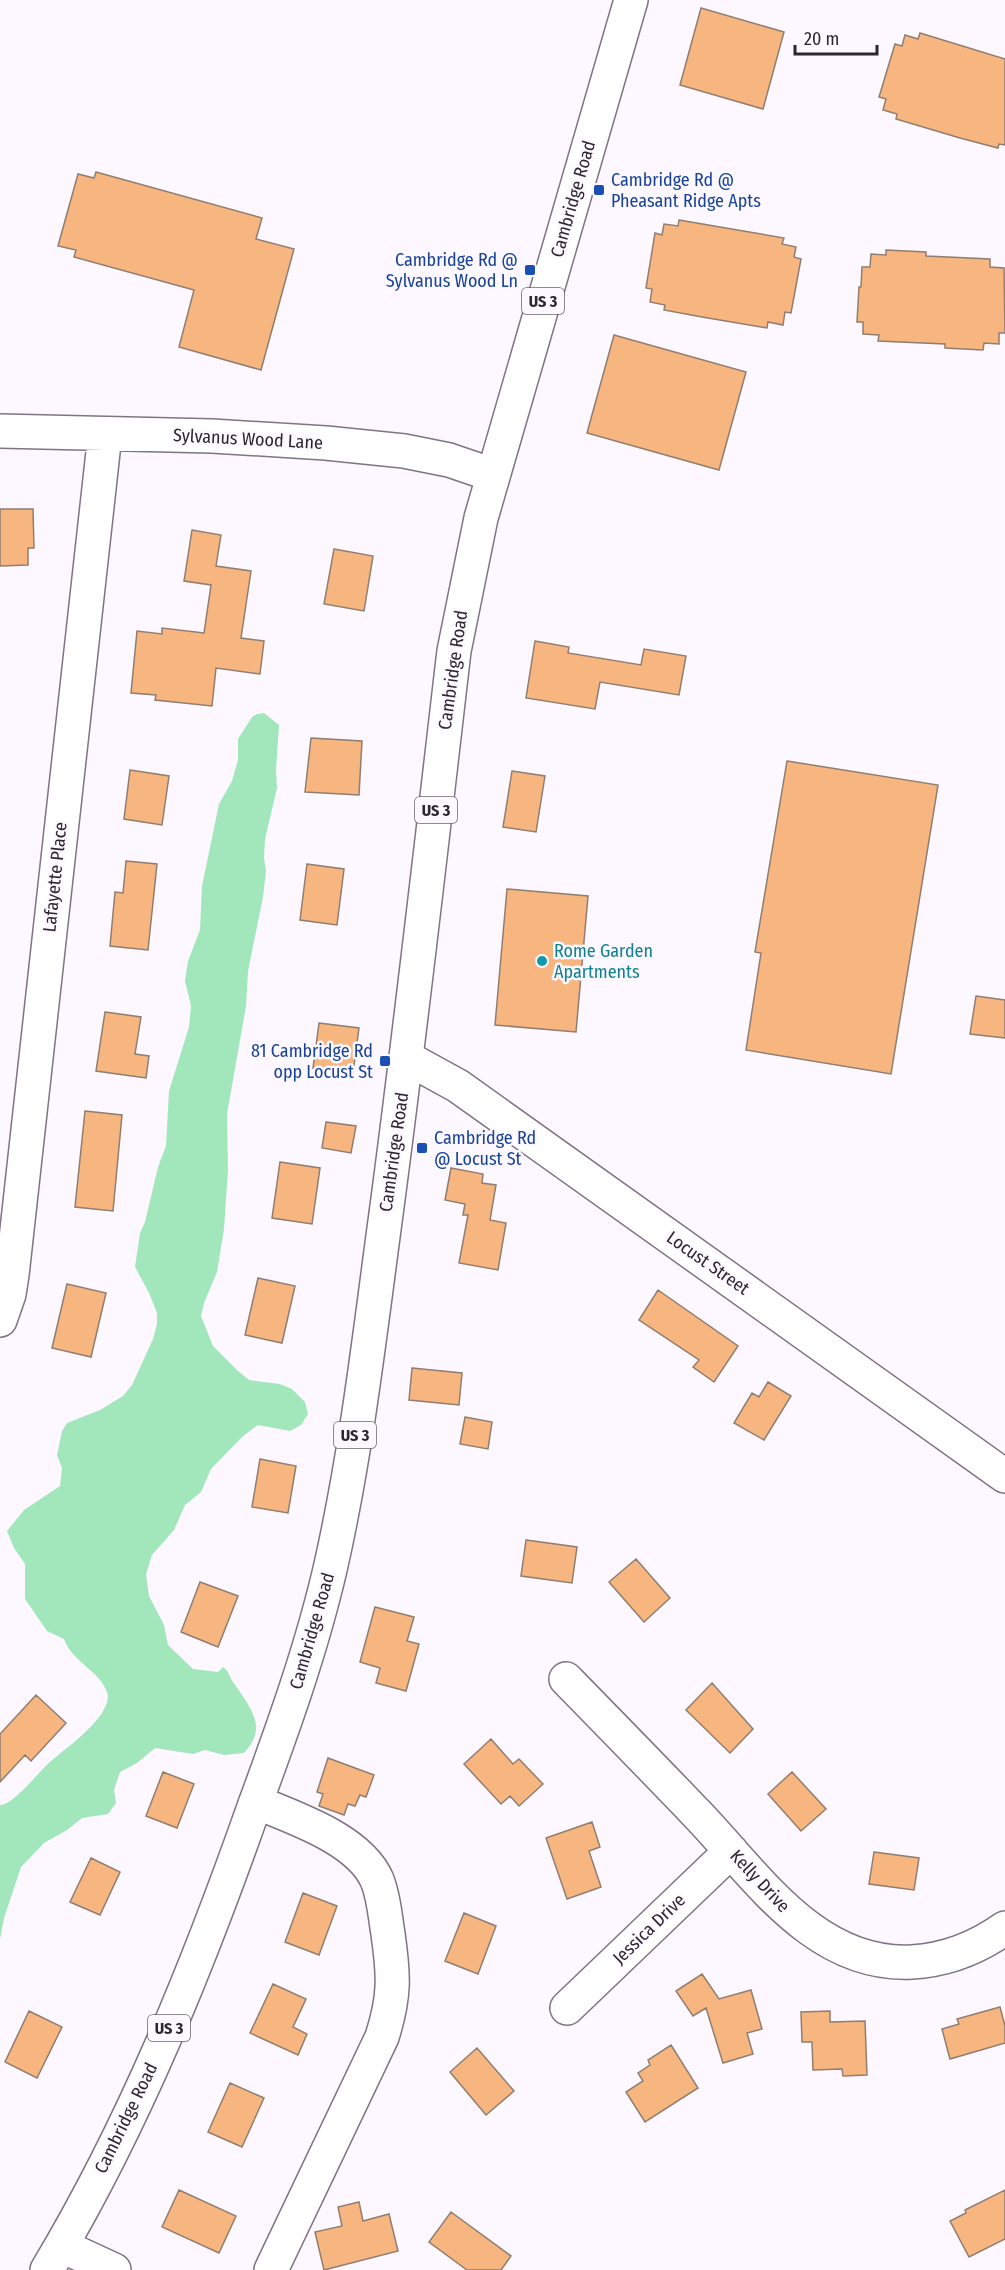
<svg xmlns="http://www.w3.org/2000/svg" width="1005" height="2270" viewBox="0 0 1005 2270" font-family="'Fira Sans Condensed',sans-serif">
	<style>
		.green { fill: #a2e7bb }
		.building { fill: #f7b680; stroke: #907e70; stroke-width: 1.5 }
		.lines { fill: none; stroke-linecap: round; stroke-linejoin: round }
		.minor-casing { stroke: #807384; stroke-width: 36 }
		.highway-casing { stroke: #807384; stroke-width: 36 }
		.minor { stroke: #fff; stroke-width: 33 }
		.highway { stroke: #fff; stroke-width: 33 }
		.transit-dot { fill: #1a4fb4; stroke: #fdf7ff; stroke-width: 2 }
		.culture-dot { fill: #0f9aa8; stroke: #fdf7ff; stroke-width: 2 }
		.labels { text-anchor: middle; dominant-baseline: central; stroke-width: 5; stroke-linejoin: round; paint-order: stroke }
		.shield { fill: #fdf7ff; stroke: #6b656d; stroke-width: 1.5 }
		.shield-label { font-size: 16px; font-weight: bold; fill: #2c272e }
		.transit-label { font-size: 18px; fill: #164399; stroke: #fdf7ff; text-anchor: start }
		.street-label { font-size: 18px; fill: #2c272e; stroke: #fdf7ff }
		.culture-label { font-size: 18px; fill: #0d838f; stroke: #fdf7ff; text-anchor: start }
	</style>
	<rect width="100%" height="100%" fill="#fdf7ff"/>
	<path class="green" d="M 264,713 L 279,725 L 276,769 L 277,788 L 265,839 L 264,858 L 266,871 L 263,897 L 248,971 L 246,1006 L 227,1114 L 228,1170 L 224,1229 L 217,1272 L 204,1303 L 201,1316 L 213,1346 L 238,1371 L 249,1380 L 280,1384 L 292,1389 L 305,1402 L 308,1414 L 301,1425 L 290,1431 L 258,1425 L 243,1436 L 211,1469 L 201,1492 L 185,1505 L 174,1530 L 152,1555 L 146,1574 L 149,1596 L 164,1625 L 168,1645 L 193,1669 L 218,1672 L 223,1667 C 229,1671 229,1676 233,1682 C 250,1707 269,1727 244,1753 L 224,1755 L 205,1750 L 193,1754 L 155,1748 L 137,1763 L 120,1772 L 114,1790 L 116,1803 L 108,1814 L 82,1818 L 67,1830 L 44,1843 L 21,1867 L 4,1918 L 0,1939 L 0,1805 C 13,1806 40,1770 51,1761 C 65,1749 115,1714 107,1692 C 100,1671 72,1662 64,1639 L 47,1631 L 25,1599 L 25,1564 L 14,1548 L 7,1531 L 24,1510 L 60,1486 L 62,1468 L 57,1455 L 62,1431 L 67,1423 L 100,1410 L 123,1396 L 132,1385 L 153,1339 L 157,1324 L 157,1313 L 149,1293 L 135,1267 L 140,1233 L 145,1222 L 158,1167 L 166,1146 L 169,1091 L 189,1027 L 191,1006 L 185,981 L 186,974 L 188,961 L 200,930 L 202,886 L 219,804 L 232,781 L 238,760 L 238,739 L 252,717 L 257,714 Z"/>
	<path class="building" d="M 701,8 L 784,32 L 763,109 L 680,85 Z
		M 920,33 L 1005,59 L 1005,145 L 999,144 L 998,148 L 960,138 L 896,119 L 897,114 L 883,110 L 886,99 L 879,97 L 895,44 L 902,46 L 905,35 L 918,39 Z
		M 96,172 L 262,218 L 256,239 L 294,249 L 261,370 L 179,347 L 194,290 L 74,257 L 76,250 L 58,246 L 78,174 L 94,178 Z
		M 679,220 L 784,238 L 782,244 L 796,247 L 794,257 L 801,259 L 791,313 L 785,312 L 783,325 L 768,322 L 767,328 L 702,317 L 664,310 L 665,305 L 650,302 L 652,289 L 646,288 L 655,233 L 662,235 L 664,224 L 678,226 Z
		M 886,250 L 926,252 L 926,256 L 990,259 L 990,267 L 1004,268 L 1005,333 L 999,333 L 999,344 L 984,343 L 983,350 L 945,348 L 945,344 L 878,341 L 879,335 L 863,334 L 863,322 L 857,322 L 859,287 L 861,287 L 862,267 L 870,267 L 871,254 L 886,255 Z
		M 614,335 L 746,372 L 719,470 L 587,433 Z
		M 0,509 L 33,509 L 34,548 L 28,548 L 28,565 L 0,566 Z
		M 192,530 L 221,535 L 216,566 L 251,571 L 241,638 L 264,641 L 260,674 L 216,668 L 212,706 L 155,700 L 156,695 L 131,693 L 137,631 L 162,634 L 162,628 L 204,633 L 211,585 L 184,581 Z
		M 334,549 L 373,556 L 364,611 L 324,604 Z
		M 535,641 L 569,647 L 568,653 L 641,665 L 644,649 L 686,656 L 679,695 L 600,682 L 595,709 L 526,698 Z
		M 311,738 L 362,741 L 359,795 L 305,792 Z
		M 787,761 L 938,785 L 891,1074 L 746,1050 L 761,953 L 755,952 Z
		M 130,770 L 169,776 L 162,825 L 124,819 Z
		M 512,771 L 545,776 L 536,832 L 503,827 Z
		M 126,861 L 157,864 L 148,950 L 110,946 L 115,892 L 123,893 Z
		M 307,864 L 344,869 L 337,925 L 300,920 Z
		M 507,889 L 588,896 L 576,1032 L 495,1025 Z
		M 976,996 L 1005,1000 L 1005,1038 L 970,1034 Z
		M 105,1012 L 141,1017 L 135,1054 L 149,1056 L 146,1078 L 96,1071 Z
		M 319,1023 L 359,1028 L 353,1073 L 313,1068 Z
		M 85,1111 L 122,1115 L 113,1211 L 75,1207 Z
		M 326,1122 L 356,1126 L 351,1153 L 322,1148 Z
		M 280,1162 L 320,1168 L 312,1224 L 272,1218 Z
		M 451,1168 L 483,1174 L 482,1183 L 496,1185 L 490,1220 L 506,1223 L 498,1270 L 459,1263 L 468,1215 L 463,1215 L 465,1204 L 445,1200 Z
		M 258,1278 L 295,1286 L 282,1343 L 245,1335 Z
		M 67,1284 L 106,1293 L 91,1357 L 52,1348 Z
		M 658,1290 L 738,1346 L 714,1382 L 693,1367 L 699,1360 L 639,1320 Z
		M 412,1368 L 462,1373 L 459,1405 L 409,1400 Z
		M 768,1382 L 791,1396 L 764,1440 L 734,1423 L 752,1393 L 759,1397 Z
		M 465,1417 L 492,1422 L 488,1449 L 460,1444 Z
		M 260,1459 L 296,1466 L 288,1513 L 252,1507 Z
		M 526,1540 L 577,1547 L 572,1583 L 521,1576 Z
		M 636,1559 L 670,1598 L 644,1622 L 609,1582 Z
		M 200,1582 L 238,1596 L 218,1647 L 181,1632 Z
		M 375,1607 L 414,1617 L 407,1641 L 419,1644 L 406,1691 L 376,1683 L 380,1668 L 360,1662 Z
		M 712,1683 L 753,1729 L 730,1753 L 686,1710 Z
		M 36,1695 L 66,1723 L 31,1761 L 25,1755 L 0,1782 L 0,1734 Z
		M 491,1739 L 513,1764 L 519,1759 L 543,1784 L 519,1806 L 510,1796 L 501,1804 L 464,1764 Z
		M 328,1758 L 374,1775 L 366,1797 L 360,1795 L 355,1806 L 348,1804 L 344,1815 L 319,1806 L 323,1794 L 317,1792 Z
		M 163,1772 L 194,1784 L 177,1828 L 146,1816 Z
		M 792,1772 L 826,1809 L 801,1831 L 768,1794 Z
		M 592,1822 L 600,1847 L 589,1851 L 601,1887 L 567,1899 L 546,1838 Z
		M 874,1852 L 919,1858 L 914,1890 L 869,1884 Z
		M 91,1858 L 120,1872 L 100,1915 L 70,1902 Z
		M 303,1893 L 337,1906 L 319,1955 L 285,1942 Z
		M 464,1913 L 496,1926 L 478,1974 L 445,1961 Z
		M 702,1974 L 719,1999 L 751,1990 L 762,2029 L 747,2033 L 753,2054 L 723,2063 L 706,2008 L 693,2016 L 676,1991 Z
		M 273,1984 L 306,1999 L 293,2027 L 307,2034 L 298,2055 L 250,2033 Z
		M 1000,2007 L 1005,2026 L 1005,2043 L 950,2059 L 942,2029 L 959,2024 L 957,2019 Z
		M 29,2011 L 62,2027 L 37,2078 L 5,2062 Z
		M 830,2011 L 830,2022 L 865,2021 L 867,2075 L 843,2076 L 842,2069 L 813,2070 L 812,2042 L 802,2042 L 801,2012 Z
		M 671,2045 L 698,2088 L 645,2122 L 626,2092 L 643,2081 L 638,2073 L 650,2065 L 648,2060 Z
		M 477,2048 L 514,2091 L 486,2115 L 450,2072 Z
		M 230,2083 L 264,2098 L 242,2147 L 208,2132 Z
		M 179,2190 L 236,2216 L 219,2253 L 162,2227 Z
		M 1005,2190 L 1005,2239 L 969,2257 L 950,2221 L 966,2213 L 965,2210 Z
		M 359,2202 L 363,2221 L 389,2214 L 398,2251 L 324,2270 L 315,2232 L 342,2226 L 338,2207 Z
		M 451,2212 L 511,2256 L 501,2270 L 467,2270 L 429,2242 Z"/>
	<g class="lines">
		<g class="minor-casing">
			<path id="minor" d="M 0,431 L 212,436 L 326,443 L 404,451 L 449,460 L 493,475
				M 407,1058 L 458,1086 L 1005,1476
				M 0,1320 L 9,1294 L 12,1275 L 105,434
				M 566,1679 C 610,1724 655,1770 699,1816 C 758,1878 816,1967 912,1962 C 947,1960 977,1948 1005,1928
				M 256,1802 C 294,1818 359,1839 377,1880 C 384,1897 385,1916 388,1934 C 394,1976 395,1996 382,2037 L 271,2270
				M 567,2008 L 731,1851
				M 62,2246 L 114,2270"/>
		</g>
		<g class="highway-casing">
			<path id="highway" d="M 47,2270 C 134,2125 198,1966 254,1807 C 283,1728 312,1648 331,1565 C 357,1449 370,1332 386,1214 C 411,1027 432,839 454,651 L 481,518 L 631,0"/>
		</g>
		<use href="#minor" class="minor"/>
		<use href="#highway" class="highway"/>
	</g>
	<g class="transit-dot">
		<rect x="593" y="184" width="12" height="12" rx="3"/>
		<rect x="524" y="264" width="12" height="12" rx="3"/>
		<rect x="379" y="1055" width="12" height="12" rx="3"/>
		<rect x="416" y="1142" width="12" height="12" rx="3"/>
	</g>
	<circle class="culture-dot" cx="542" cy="961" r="6"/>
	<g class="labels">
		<g class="shield">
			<rect x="522" y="288" width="42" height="26" rx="4.5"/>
			<rect x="415" y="797" width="42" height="26" rx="4.5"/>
			<rect x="334" y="1422" width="42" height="26" rx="4.5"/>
			<rect x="148" y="2015" width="42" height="26" rx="4.5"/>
		</g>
		<g class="shield-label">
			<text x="543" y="301">US 3</text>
			<text x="436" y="810">US 3</text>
			<text x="355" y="1435">US 3</text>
			<text x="169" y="2028">US 3</text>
		</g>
		<g class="transit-label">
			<text x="611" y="180">Cambridge Rd @<tspan x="611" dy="21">Pheasant Ridge Apts</tspan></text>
			<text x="518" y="260" text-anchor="end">Cambridge Rd @<tspan x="518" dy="21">Sylvanus Wood Ln</tspan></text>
			<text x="373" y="1051" text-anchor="end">81 Cambridge Rd<tspan x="373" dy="21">opp Locust St</tspan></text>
			<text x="434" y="1138">Cambridge Rd<tspan x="434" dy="21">@ Locust St</tspan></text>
		</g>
		<g class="street-label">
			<text transform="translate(573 199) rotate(-74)">Cambridge Road</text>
			<text transform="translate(248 439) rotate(3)">Sylvanus Wood Lane</text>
			<text transform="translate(453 670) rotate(-82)">Cambridge Road</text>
			<text transform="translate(55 877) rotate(-84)">Lafayette Place</text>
			<text transform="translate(394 1152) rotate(-82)">Cambridge Road</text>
			<text transform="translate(708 1263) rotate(35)">Locust Street</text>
			<text transform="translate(312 1631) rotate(-74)">Cambridge Road</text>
			<text transform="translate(760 1881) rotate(47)">Kelly Drive</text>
			<text transform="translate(649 1929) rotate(-44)">Jessica Drive</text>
			<text transform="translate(126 2118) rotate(-64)">Cambridge Road</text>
		</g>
		<g class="culture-label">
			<text x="554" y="951">Rome Garden<tspan x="554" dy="21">Apartments</tspan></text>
		</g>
	</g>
	<path d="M795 45v9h82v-9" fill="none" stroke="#2c272e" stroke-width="3"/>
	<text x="804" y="45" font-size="18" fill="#2c272e" stroke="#fdf7ff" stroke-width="4.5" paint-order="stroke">20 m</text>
</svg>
